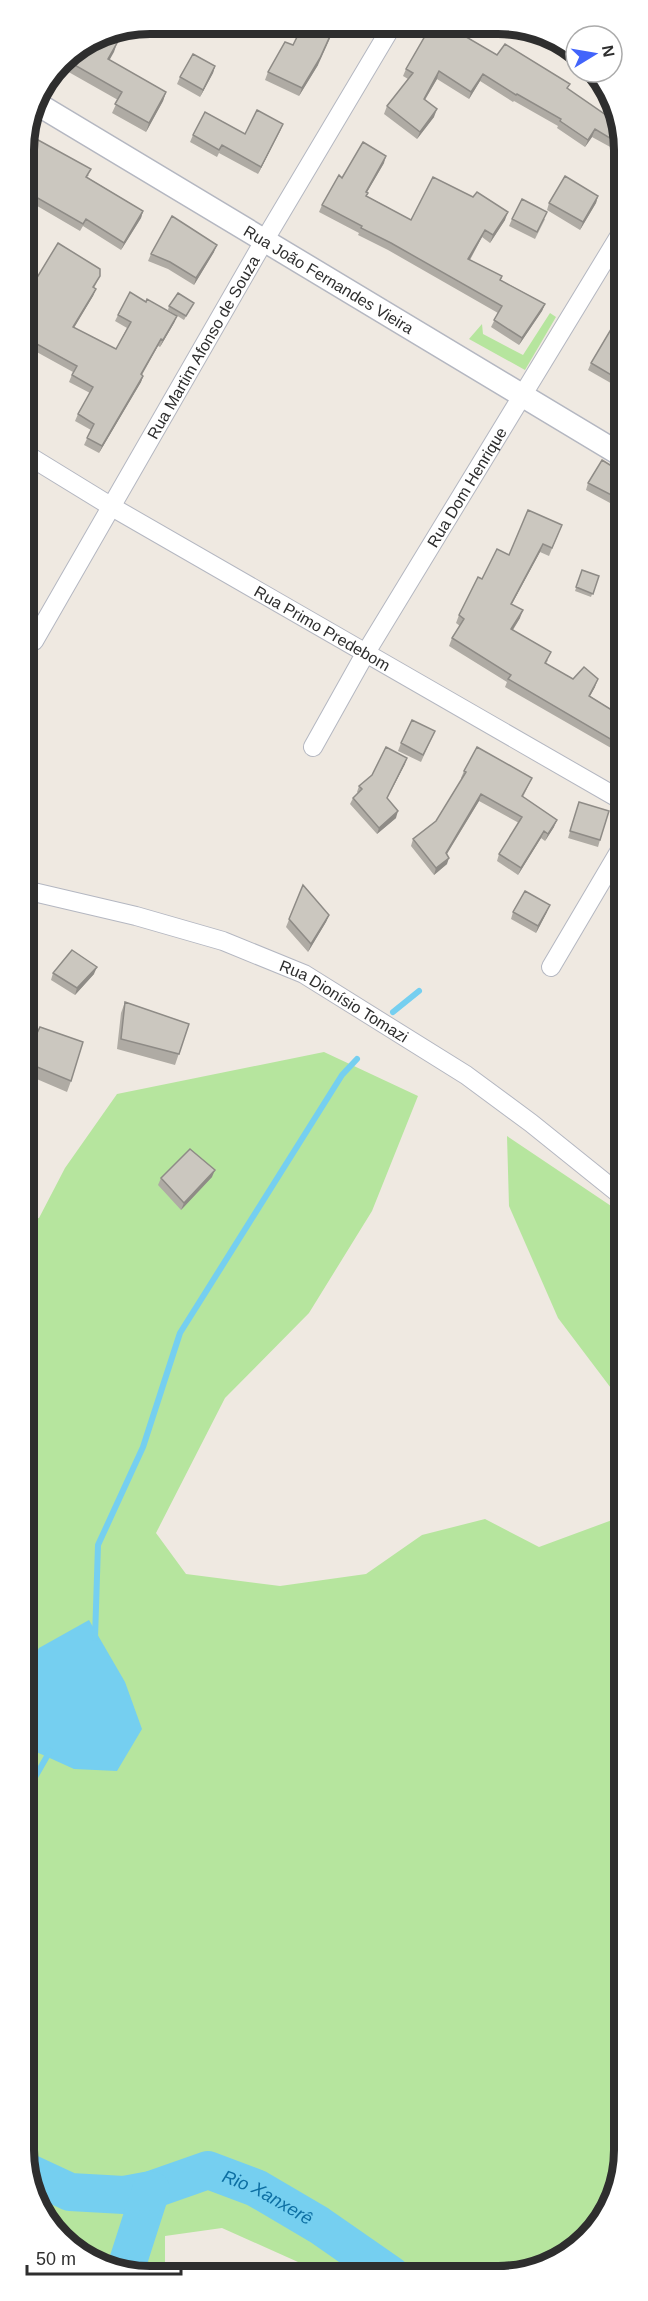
<svg xmlns="http://www.w3.org/2000/svg" width="648" height="2301" viewBox="0 0 648 2301" font-family="Helvetica,sans-serif">
	<style>
		.green { fill: #b6e59e }
		.water { fill: #75cff0 }
		.lines { fill: none; stroke-linecap: round; stroke-linejoin: round }
		.stream { stroke: #75cff0; stroke-width: 6 }
		.river { stroke: #75cff0; stroke-width: 38 }
		.minor-casing { stroke: #b4b7c1; stroke-width: 20 }
		.tertiary-casing { stroke: #b4b7c1; stroke-width: 25 }
		.minor { stroke: #fff; stroke-width: 18 }
		.tertiary { stroke: #fff; stroke-width: 22 }
		.wall { fill: #afaba4 }
		.shaded-wall { fill: #8e8b86 }
		.building { fill: #cbc7bf; stroke: #8e8b86; stroke-width: 1.5 }
		.labels { text-anchor: middle; dominant-baseline: central; stroke-width: 4.5; stroke-linejoin: round; paint-order: stroke }
		.street-label { font-size: 16px; fill: #2e2e2e; stroke: #fff }
		.water-label { font-size: 18px; font-style: italic; fill: #0d6fa3; stroke: #fff }
		.rim { fill: none; stroke: #2e2e2e; stroke-width: 8 }
	</style>
	<rect width="100%" height="100%" fill="#efe9e1"/>
	<path class="green" d="M 550,313 L 556,317 L 525,370 L 469,339 L 482,324 L 483,334 L 523,355 Z
		M 324,1052 L 418,1096 L 372,1211 L 309,1313 L 225,1398 L 156,1533 L 186,1574 L 280,1586 L 366,1574 L 422,1535 L 485,1519 L 539,1547 L 623,1516 L 624,2159 L 592,2234 L 554,2264 L 515,2276 L 327,2275 L 222,2228 L 165,2236 L 165,2275 L 125,2275 L 61,2240 L 25,2168 L 25,1221 L 39,1218 L 65,1168 L 117,1094 Z
		M 507,1136 L 623,1214 L 623,1404 L 558,1318 L 509,1206 Z"/>
	<path class="water" d="M 89,1620 L 125,1682 L 142,1729 L 117,1771 L 74,1769 L 32,1750 L 25,1738 L 25,1676 L 39,1648 Z"/>
	<g class="lines">
		<path class="stream" d="M 393,1012 L 419,991
			M 95,1638 L 98,1545 L 143,1447 L 180,1333 L 342,1075 L 357,1059
			M 25,1787 L 34,1779 L 50,1751"/>
		<g class="river">
			<path id="s1" d="M 27,2172 L 70,2192 L 124,2195 L 151,2190 L 208,2170 L 256,2188 L 319,2225 L 391,2275"/>
			<path d="M 124,2274 L 151,2190"/>
		</g>
		<g class="minor-casing">
			<g id="minor">
				<path id="s2" d="M 24,453 L 112,507 L 623,801"/>
				<path id="s3" d="M 34,641 L 264,241 L 392,26"/>
				<path id="s4" d="M 313,747 L 365,654 L 623,230"/>
				<path id="s5" d="M 25,890 L 136,916 L 223,941 L 304,974 L 466,1075 L 531,1123 L 623,1197"/>
				<path d="M 551,967 L 623,845"/>
			</g>
		</g>
		<g class="tertiary-casing">
			<g id="tertiary">
				<path id="s6" d="M 34,102 L 623,456"/>
			</g>
		</g>
		<use href="#minor" class="minor"/>
		<use href="#tertiary" class="tertiary"/>
	</g>
	<path class="wall" d="M 422,26 L 467,26 L 462,34 L 497,55 L 568,89 L 623,133 L 623,154 L 592,137 L 585,147 L 557,128 L 558,126 L 514,101 L 513,102 L 480,81 L 469,99 L 437,79 L 425,100 L 434,117 L 417,139 L 384,114 L 387,106 L 408,79 L 403,76 L 406,69 L 425,36 L 419,33 Z
		M 109,32 L 106,37 L 117,43 L 109,60 L 166,92 L 163,101 L 146,132 L 112,113 L 118,100 L 58,66 L 61,61 L 102,33 Z
		M 293,45 L 318,65 L 299,96 L 265,80 L 268,72 Z
		M 215,66 L 213,73 L 200,97 L 177,84 L 180,77 Z
		M 283,124 L 280,131 L 258,174 L 219,153 L 217,157 L 190,142 L 193,135 L 245,134 Z
		M 24,144 L 89,175 L 87,177 L 143,211 L 141,218 L 121,250 L 83,226 L 80,231 L 27,200 L 24,204 Z
		M 384,163 L 367,192 L 367,196 L 411,220 L 505,220 L 490,243 L 482,237 L 470,260 L 502,276 L 501,280 L 545,304 L 542,311 L 519,345 L 491,327 L 498,313 L 388,250 L 358,235 L 359,233 L 319,212 L 322,205 L 342,178 Z
		M 598,196 L 596,203 L 580,230 L 547,210 L 549,203 Z
		M 512,219 L 545,219 L 535,239 L 509,226 Z
		M 214,252 L 194,285 L 168,269 L 148,261 L 151,254 Z
		M 100,276 L 94,288 L 96,289 L 93,296 L 74,328 L 116,349 L 127,328 L 115,321 L 118,315 L 146,302 L 177,316 L 174,323 L 160,347 L 158,346 L 142,375 L 143,376 L 141,382 L 99,453 L 84,445 L 91,430 L 75,421 L 78,414 L 90,393 L 69,382 L 73,372 L 24,345 L 24,299 Z
		M 169,306 L 192,306 L 184,320 L 168,310 Z
		M 623,309 L 623,390 L 588,370 L 591,363 Z
		M 623,473 L 623,510 L 586,490 L 588,483 Z
		M 562,525 L 549,556 L 540,552 L 512,604 L 520,618 L 513,630 L 548,660 L 546,664 L 573,679 L 595,687 L 590,696 L 623,717 L 623,759 L 610,752 L 611,748 L 505,687 L 507,682 L 449,646 L 452,638 L 460,626 L 456,623 L 459,615 L 482,579 L 509,555 Z
		M 582,570 L 599,576 L 591,597 L 575,591 Z
		M 435,731 L 421,762 L 398,751 L 401,743 Z
		M 405,764 L 387,798 L 396,818 L 377,834 L 350,804 L 353,798 L 358,793 L 357,792 L 359,786 Z
		M 464,771 L 532,778 L 523,797 L 554,827 L 545,841 L 541,838 L 518,875 L 497,861 L 499,854 L 519,823 L 479,801 L 447,854 L 447,864 L 434,875 L 411,846 L 413,839 L 436,821 L 462,779 L 461,778 Z
		M 579,802 L 600,840 L 598,847 L 568,838 Z
		M 303,885 L 329,915 L 326,922 L 308,952 L 286,927 Z
		M 513,912 L 547,912 L 536,933 L 511,919 Z
		M 53,973 L 94,974 L 75,995 L 51,980 Z
		M 125,1002 L 189,1024 L 175,1065 L 117,1049 L 121,1013 Z
		M 25,1058 L 71,1081 L 67,1092 L 25,1074 Z
		M 623,1094 L 623,1106 L 619,1103 Z
		M 212,1177 L 181,1210 L 158,1185 L 161,1178 Z"/>
	<path class="shaded-wall" d="M 335,25 L 336,25 L 318,65 L 299,96 L 302,88 Z
		M 117,43 L 114,52 L 105,68 L 108,59 Z
		M 215,66 L 213,73 L 200,97 L 203,90 Z
		M 439,71 L 437,79 L 421,106 L 424,99 Z
		M 483,74 L 480,81 L 469,99 L 471,92 Z
		M 166,92 L 163,101 L 146,132 L 149,123 Z
		M 437,109 L 434,117 L 417,139 L 420,132 Z
		M 283,124 L 280,131 L 258,174 L 261,167 Z
		M 595,129 L 592,137 L 585,147 L 588,140 Z
		M 386,156 L 384,163 L 363,199 L 366,192 Z
		M 598,196 L 596,203 L 580,230 L 583,222 Z
		M 143,211 L 141,218 L 121,250 L 124,243 Z
		M 508,212 L 505,220 L 490,243 L 493,235 Z
		M 485,230 L 482,237 L 466,266 L 468,259 Z
		M 217,245 L 214,252 L 194,285 L 196,278 Z
		M 96,289 L 93,296 L 70,334 L 73,327 Z
		M 545,304 L 542,311 L 519,345 L 522,338 Z
		M 177,316 L 174,323 L 160,347 L 163,340 Z
		M 161,339 L 158,346 L 138,381 L 141,374 Z
		M 143,376 L 141,382 L 99,453 L 102,446 Z
		M 543,544 L 540,552 L 508,611 L 511,604 Z
		M 523,610 L 520,618 L 508,637 L 511,629 Z
		M 598,679 L 595,687 L 586,703 L 589,696 Z
		M 407,758 L 405,764 L 384,804 Z
		M 481,794 L 479,801 L 443,860 L 446,853 Z
		M 398,811 L 396,818 L 377,834 L 379,828 Z
		M 557,820 L 554,827 L 545,841 L 548,834 Z
		M 544,831 L 541,838 L 518,875 L 521,868 Z
		M 449,858 L 447,864 L 434,875 L 436,868 Z
		M 550,905 L 547,912 L 536,933 L 538,926 Z
		M 329,915 L 326,922 L 308,952 L 311,944 Z
		M 97,967 L 94,974 L 75,995 L 77,988 Z
		M 215,1170 L 212,1177 L 181,1210 L 184,1203 Z"/>
	<path class="building" d="M 303,25 L 335,25 L 320,58 L 302,88 L 268,72 L 285,42 L 293,45 Z
		M 423,26 L 465,26 L 461,34 L 497,55 L 505,44 L 570,84 L 567,88 L 609,117 L 611,112 L 614,114 L 623,133 L 623,146 L 595,129 L 588,140 L 560,121 L 561,119 L 517,94 L 516,95 L 483,74 L 471,92 L 439,71 L 424,99 L 437,109 L 420,132 L 387,106 L 413,73 L 406,69 L 429,29 Z
		M 108,32 L 105,37 L 117,43 L 108,59 L 166,92 L 149,123 L 115,104 L 122,92 L 64,59 L 102,33 Z
		M 193,54 L 215,66 L 203,90 L 180,77 Z
		M 257,110 L 283,124 L 261,167 L 222,145 L 219,150 L 193,135 L 205,112 L 245,134 Z
		M 29,135 L 91,169 L 86,177 L 143,211 L 124,243 L 86,219 L 83,224 L 29,193 L 24,202 L 24,144 Z
		M 363,142 L 386,156 L 366,192 L 368,193 L 366,196 L 411,220 L 433,177 L 473,197 L 477,192 L 508,212 L 493,235 L 485,230 L 468,259 L 502,276 L 500,280 L 545,304 L 522,338 L 494,320 L 502,306 L 391,243 L 361,228 L 362,226 L 322,205 L 339,175 L 342,178 Z
		M 565,176 L 598,196 L 583,222 L 549,203 Z
		M 522,199 L 547,212 L 537,232 L 512,219 Z
		M 172,216 L 217,245 L 196,278 L 170,262 L 151,254 Z
		M 58,243 L 100,269 L 100,276 L 93,287 L 96,289 L 73,327 L 116,349 L 131,322 L 118,315 L 130,292 L 146,302 L 147,299 L 177,316 L 163,340 L 161,339 L 141,374 L 143,376 L 102,446 L 87,438 L 94,424 L 78,414 L 93,387 L 72,375 L 77,366 L 24,337 L 24,299 Z
		M 178,293 L 194,303 L 186,316 L 169,306 Z
		M 623,309 L 623,382 L 591,363 Z
		M 602,460 L 623,473 L 623,501 L 588,483 Z
		M 528,510 L 562,525 L 552,548 L 543,544 L 511,604 L 523,610 L 511,629 L 551,652 L 545,663 L 573,679 L 584,667 L 598,679 L 589,696 L 623,717 L 623,749 L 613,744 L 614,741 L 508,679 L 511,675 L 452,638 L 464,619 L 459,615 L 478,577 L 482,579 L 497,549 L 509,555 Z
		M 582,570 L 599,576 L 593,594 L 576,587 Z
		M 412,720 L 435,731 L 423,755 L 401,743 Z
		M 386,747 L 407,758 L 387,798 L 398,811 L 379,828 L 353,798 L 362,789 L 359,786 L 372,775 Z
		M 477,747 L 532,778 L 522,796 L 557,820 L 548,834 L 544,831 L 521,868 L 499,854 L 522,817 L 481,794 L 446,853 L 449,858 L 436,868 L 413,839 L 436,821 L 466,772 L 464,771 Z
		M 579,802 L 609,811 L 600,840 L 570,831 Z
		M 303,885 L 329,915 L 311,944 L 289,919 Z
		M 525,891 L 550,905 L 538,926 L 513,912 Z
		M 72,950 L 97,967 L 77,988 L 53,973 Z
		M 125,1002 L 189,1024 L 179,1054 L 121,1039 Z
		M 40,1027 L 83,1042 L 71,1081 L 25,1062 L 25,1058 Z
		M 190,1149 L 215,1170 L 184,1203 L 161,1178 Z"/>
	<g class="labels">
		<g class="street-label">
			<text stroke="none"><textPath href="#s6" startOffset="344">Rua João Fernandes Vieira</textPath></text>
			<text stroke="none"><textPath href="#s3" startOffset="339">Rua Martim Afonso de Souza</textPath></text>
			<text stroke="none"><textPath href="#s4" startOffset="302">Rua Dom Henrique</textPath></text>
			<text stroke="none"><textPath href="#s2" startOffset="346">Rua Primo Predebom</textPath></text>
			<text stroke="none"><textPath href="#s5" startOffset="340">Rua Dionísio Tomazi</textPath></text>
		</g>
		<g class="water-label">
			<text stroke="none"><textPath href="#s1" startOffset="255">Rio Xanxerê</textPath></text>
		</g>
	</g>
	<path d="M0 0H648V2301H0ZM150 34H498A116 116 0 0 1 614 150V2150A116 116 0 0 1 498 2266H150A116 116 0 0 1 34 2150V150A116 116 0 0 1 150 34Z" fill="#fff" fill-rule="evenodd"/>
	<path class="rim" d="M150 34H498A116 116 0 0 1 614 150V2150A116 116 0 0 1 498 2266H150A116 116 0 0 1 34 2150V150A116 116 0 0 1 150 34Z"/>
	<g transform="translate(594 54) rotate(79)"><circle r="28" fill="#ffffff" stroke="#ababab" stroke-width="1.5"/>
	<path d="M0-4.5L10 22L0 15L-10 22Z" fill="#4264fb"/>
	<text y="-9" font-size="16" font-weight="bold" text-anchor="middle" fill="#2e2e2e">N</text>
	</g>
	<path d="M27 2265v9h154v-9" fill="none" stroke="#2e2e2e" stroke-width="3"/>
	<text x="36" y="2265" font-size="18" fill="#2e2e2e" stroke="#ffffff" stroke-width="4.5" paint-order="stroke">50 m</text>
</svg>
